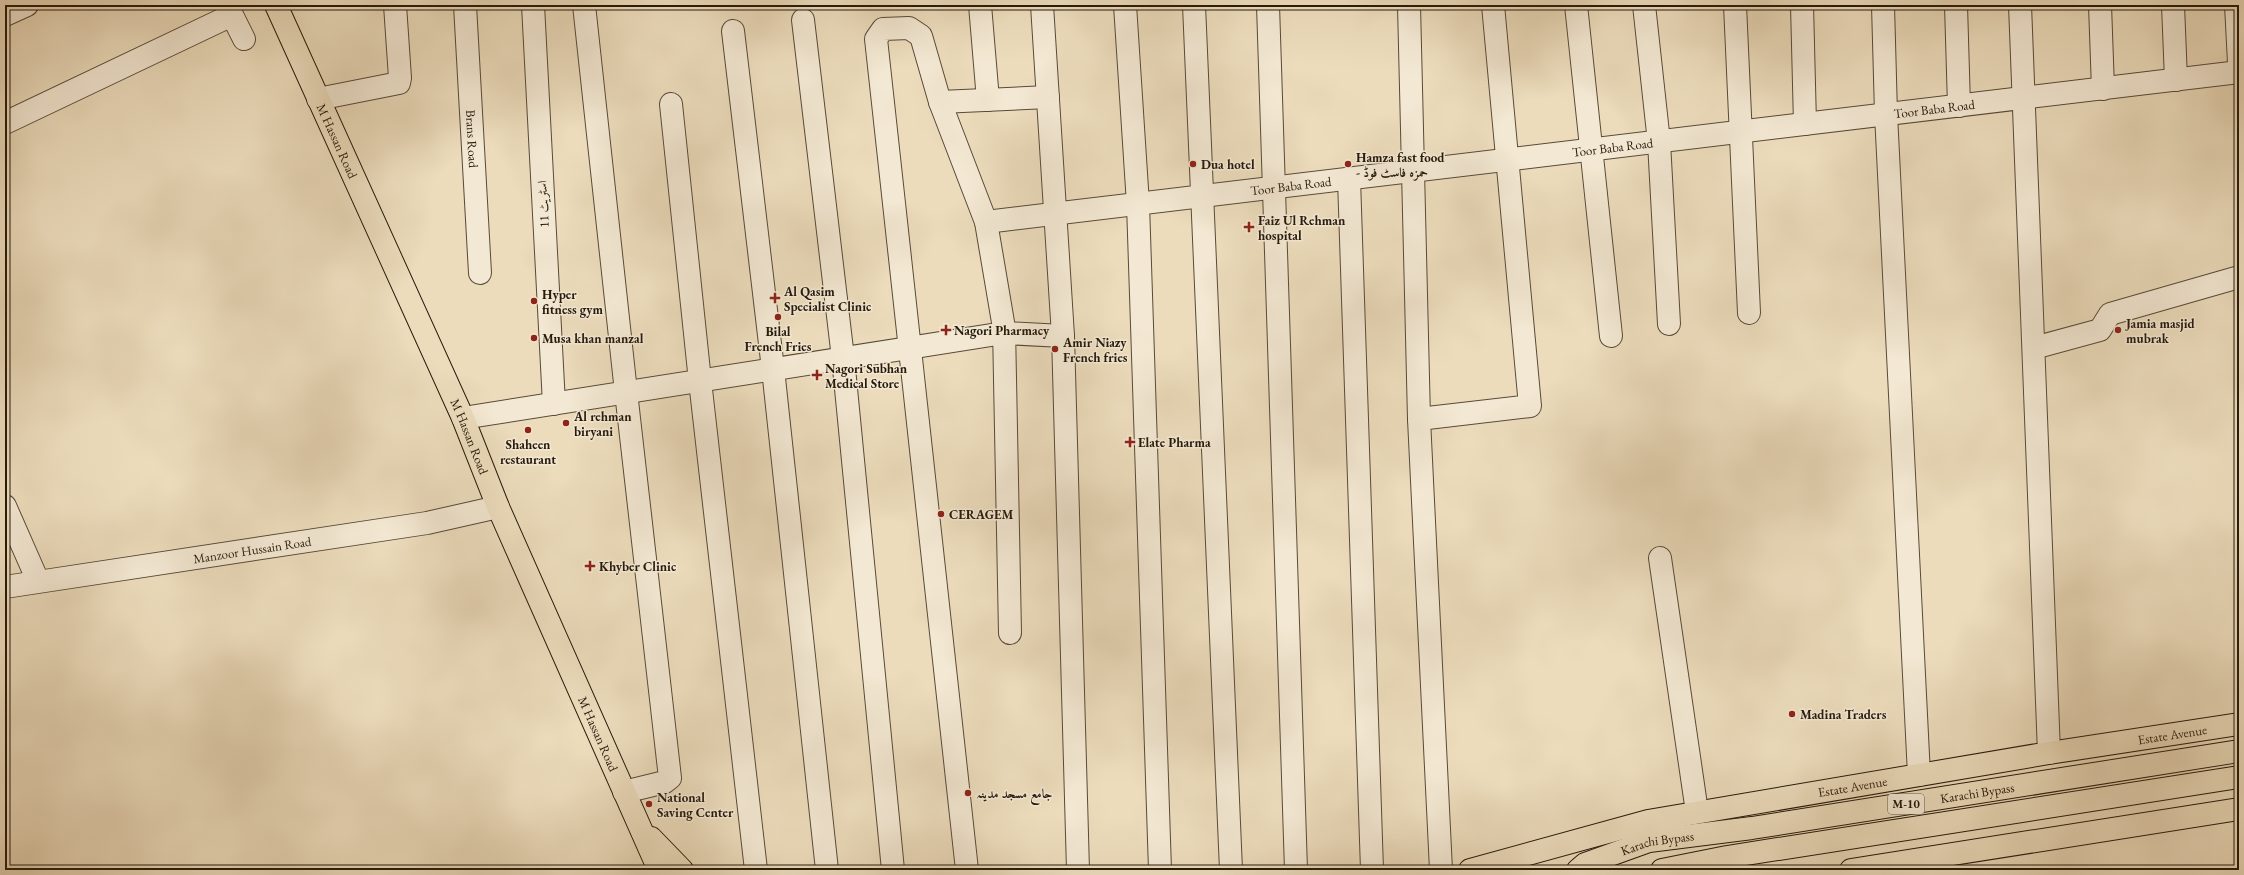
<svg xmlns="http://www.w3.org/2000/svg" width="2244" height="875" viewBox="0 0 2244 875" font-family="'EB Garamond',Amiri,serif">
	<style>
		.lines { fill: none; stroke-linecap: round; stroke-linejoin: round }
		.minor-casing { stroke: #584a38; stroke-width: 24 }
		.major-casing { stroke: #261a0c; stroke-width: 24 }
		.highway-casing { stroke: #261a0c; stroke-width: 24 }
		.minor { stroke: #f3e8d3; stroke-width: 22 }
		.major { stroke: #ecdcbc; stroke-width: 22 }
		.highway { stroke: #ecdcbc; stroke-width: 22 }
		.poi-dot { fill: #8f2418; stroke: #f3e8d3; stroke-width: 1.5 }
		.labels { text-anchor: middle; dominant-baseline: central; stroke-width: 3; stroke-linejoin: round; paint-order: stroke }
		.shield { fill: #f3e8d3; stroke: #645848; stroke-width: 1 }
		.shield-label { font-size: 12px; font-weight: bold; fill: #261a0c }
		.street-label { font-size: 13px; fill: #261a0c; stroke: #f3e8d3 }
		.poi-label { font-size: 13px; font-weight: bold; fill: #261a0c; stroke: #f3e8d3; text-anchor: start }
	</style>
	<rect width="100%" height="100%" fill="#ecdcbc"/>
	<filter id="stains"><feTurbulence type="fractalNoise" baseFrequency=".005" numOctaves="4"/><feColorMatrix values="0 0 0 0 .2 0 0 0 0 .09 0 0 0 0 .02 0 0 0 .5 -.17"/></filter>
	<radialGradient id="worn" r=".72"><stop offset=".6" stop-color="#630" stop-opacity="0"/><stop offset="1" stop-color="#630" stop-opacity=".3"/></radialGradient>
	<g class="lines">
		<g class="minor-casing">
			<g id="minor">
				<path id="s1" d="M 465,5 L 480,273"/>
				<path d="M 533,5 L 554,404"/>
				<path d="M 584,5 L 626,392 L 670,778 L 665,782 L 624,792"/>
				<path d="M 980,5 L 988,100"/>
				<path d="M 1042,5 L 1063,336 L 1078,870"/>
				<path d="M 1125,5 L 1138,204 L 1160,870"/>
				<path d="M 1194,5 L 1231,870"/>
				<path d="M 1268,5 L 1296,870"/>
				<path d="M 1409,5 L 1419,419 L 1441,870"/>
				<path d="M 1576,5 L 1611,336"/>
				<path d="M 1644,5 L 1659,142 L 1669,324"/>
				<path d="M 1735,5 L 1749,313"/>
				<path d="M 1802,5 L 1805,124"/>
				<path d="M 1883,5 L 1886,114 L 1919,775"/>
				<path d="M 1956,5 L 1959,106"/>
				<path d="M 2020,5 L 2049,753"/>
				<path d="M 2100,5 L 2103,89"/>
				<path d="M 2173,5 L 2176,80"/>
				<path d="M 2236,5 L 2239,63"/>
				<path d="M 5,15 L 27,5"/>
				<path d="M 803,20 L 843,358 L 893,870"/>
				<path d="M 733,31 L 773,369 L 827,870"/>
				<path d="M 318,99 L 399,83 L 400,78 L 395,5"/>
				<path d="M 940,102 L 1048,97"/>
				<path d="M 671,104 L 700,381 L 756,870"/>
				<path d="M 5,123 L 232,15 L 244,39"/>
				<path d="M 1349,179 L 1372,870"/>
				<path id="s2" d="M 986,222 L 2239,72"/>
				<path d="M 2034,348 L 2100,330 L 2110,314 L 2239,277"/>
				<path d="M 463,418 L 1004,333 L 1063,336"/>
				<path d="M 1419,419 L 1530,406 L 1493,5"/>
				<path d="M 5,506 L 38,581"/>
				<path d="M 1660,558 L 1697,812"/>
				<path id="s3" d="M 5,587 L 427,523 L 498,507"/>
				<path d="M 967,870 L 876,39 L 883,29 L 909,28 L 921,36 L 940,102 L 986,222 L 1004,328 L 1010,633"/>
			</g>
		</g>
		<g class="major-casing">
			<g id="major">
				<path id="s4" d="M 276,5 L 463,418 L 498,507 L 659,870"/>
				<path d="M 651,838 L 682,870"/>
			</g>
		</g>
		<g class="highway-casing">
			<g id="highway">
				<path id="s5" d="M 1470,870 L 1648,821 L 2049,753 L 2239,724"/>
				<path id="s6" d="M 1578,870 L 1585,864 L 1649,841 L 1752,828 L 2239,751"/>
				<path d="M 1662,870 L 1727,857 L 2239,777"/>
				<path d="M 1851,870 L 2239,809"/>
			</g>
		</g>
		<use href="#minor" class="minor"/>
		<use href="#major" class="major"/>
		<use href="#highway" class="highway"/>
	</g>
	<g class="poi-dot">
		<circle cx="1193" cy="164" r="4"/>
		<circle cx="1348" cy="164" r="4"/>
		<path d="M1247 221h4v4h4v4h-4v4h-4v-4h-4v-4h4z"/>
		<path d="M773 292h4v4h4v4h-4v4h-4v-4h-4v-4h4z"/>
		<circle cx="534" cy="301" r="4"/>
		<circle cx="778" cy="317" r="4"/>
		<path d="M944 324h4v4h4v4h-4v4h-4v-4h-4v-4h4z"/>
		<circle cx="2118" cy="330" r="4"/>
		<circle cx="534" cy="338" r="4"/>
		<circle cx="1055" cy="349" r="4"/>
		<path d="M815 369h4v4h4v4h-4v4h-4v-4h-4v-4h4z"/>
		<circle cx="566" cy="423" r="4"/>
		<circle cx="528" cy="430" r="4"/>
		<path d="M1128 436h4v4h4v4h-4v4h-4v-4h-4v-4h4z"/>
		<circle cx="941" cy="514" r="4"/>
		<path d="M588 560h4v4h4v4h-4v4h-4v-4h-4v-4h4z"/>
		<circle cx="1792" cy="714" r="4"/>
		<circle cx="968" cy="793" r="4"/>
		<circle cx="649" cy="804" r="4"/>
	</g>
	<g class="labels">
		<rect class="shield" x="1888" y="794" width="36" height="20" rx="3"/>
		<g class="shield-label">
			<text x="1906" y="804">M-10</text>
		</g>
		<g class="street-label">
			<text stroke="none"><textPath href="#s2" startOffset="955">Toor Baba Road</textPath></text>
			<text stroke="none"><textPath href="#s1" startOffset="134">Brans Road</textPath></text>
			<text stroke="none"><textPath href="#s4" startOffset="149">M Hassan Road</textPath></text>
			<text stroke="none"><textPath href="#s2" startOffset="631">Toor Baba Road</textPath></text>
			<text stroke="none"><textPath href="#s2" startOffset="307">Toor Baba Road</textPath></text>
			<text transform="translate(543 204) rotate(-93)">اسٹریٹ 11</text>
			<text stroke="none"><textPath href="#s4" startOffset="473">M Hassan Road</textPath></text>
			<text stroke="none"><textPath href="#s3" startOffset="250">Manzoor Hussain Road</textPath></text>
			<text stroke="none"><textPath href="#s4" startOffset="797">M Hassan Road</textPath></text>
			<text stroke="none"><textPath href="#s5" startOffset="716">Estate Avenue</textPath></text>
			<text stroke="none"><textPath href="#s5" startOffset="392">Estate Avenue</textPath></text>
			<text stroke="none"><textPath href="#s6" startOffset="409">Karachi Bypass</textPath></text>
			<text stroke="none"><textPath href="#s6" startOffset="85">Karachi Bypass</textPath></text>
		</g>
		<g class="poi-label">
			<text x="1356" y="157">Hamza fast food<tspan x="1356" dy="15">- حمزہ فاسٹ فوڈ</tspan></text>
			<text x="1201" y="164">Dua hotel</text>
			<text x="1258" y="220">Faiz Ul Rehman<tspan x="1258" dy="15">hospital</tspan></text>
			<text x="784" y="291">Al Qasim<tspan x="784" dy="15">Specialist Clinic</tspan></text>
			<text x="542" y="294">Hyper<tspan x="542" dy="15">fitness gym</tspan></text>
			<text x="2126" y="323">Jamia masjid<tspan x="2126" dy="15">mubrak</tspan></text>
			<text x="954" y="330">Nagori Pharmacy</text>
			<text x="778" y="331" text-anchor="middle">Bilal<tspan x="778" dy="15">French Fries</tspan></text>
			<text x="542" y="338">Musa khan manzal</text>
			<text x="1063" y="342">Amir Niazy<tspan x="1063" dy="15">French fries</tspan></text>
			<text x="825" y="368">Nagori Subhan<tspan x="825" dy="15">Medical Store</tspan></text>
			<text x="574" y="416">Al rehman<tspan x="574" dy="15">biryani</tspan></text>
			<text x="1138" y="442">Elate Pharma</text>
			<text x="528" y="444" text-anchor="middle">Shaheen<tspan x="528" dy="15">restaurant</tspan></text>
			<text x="949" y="514">CERAGEM</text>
			<text x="599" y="566">Khyber Clinic</text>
			<text x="1800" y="714">Madina Traders</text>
			<text x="976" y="793">جامع مسجد مدینہ</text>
			<text x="657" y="797">National<tspan x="657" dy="15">Saving Center</tspan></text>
		</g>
	</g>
	<rect width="2244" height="875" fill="none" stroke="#ecdcbc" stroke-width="20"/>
	<rect x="6" y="6" width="2232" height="863" fill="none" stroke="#261a0c" stroke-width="2"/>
	<rect x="10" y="10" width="2224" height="855" fill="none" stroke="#261a0c"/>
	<rect width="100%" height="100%" filter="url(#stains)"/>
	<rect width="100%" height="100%" fill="url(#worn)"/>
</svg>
